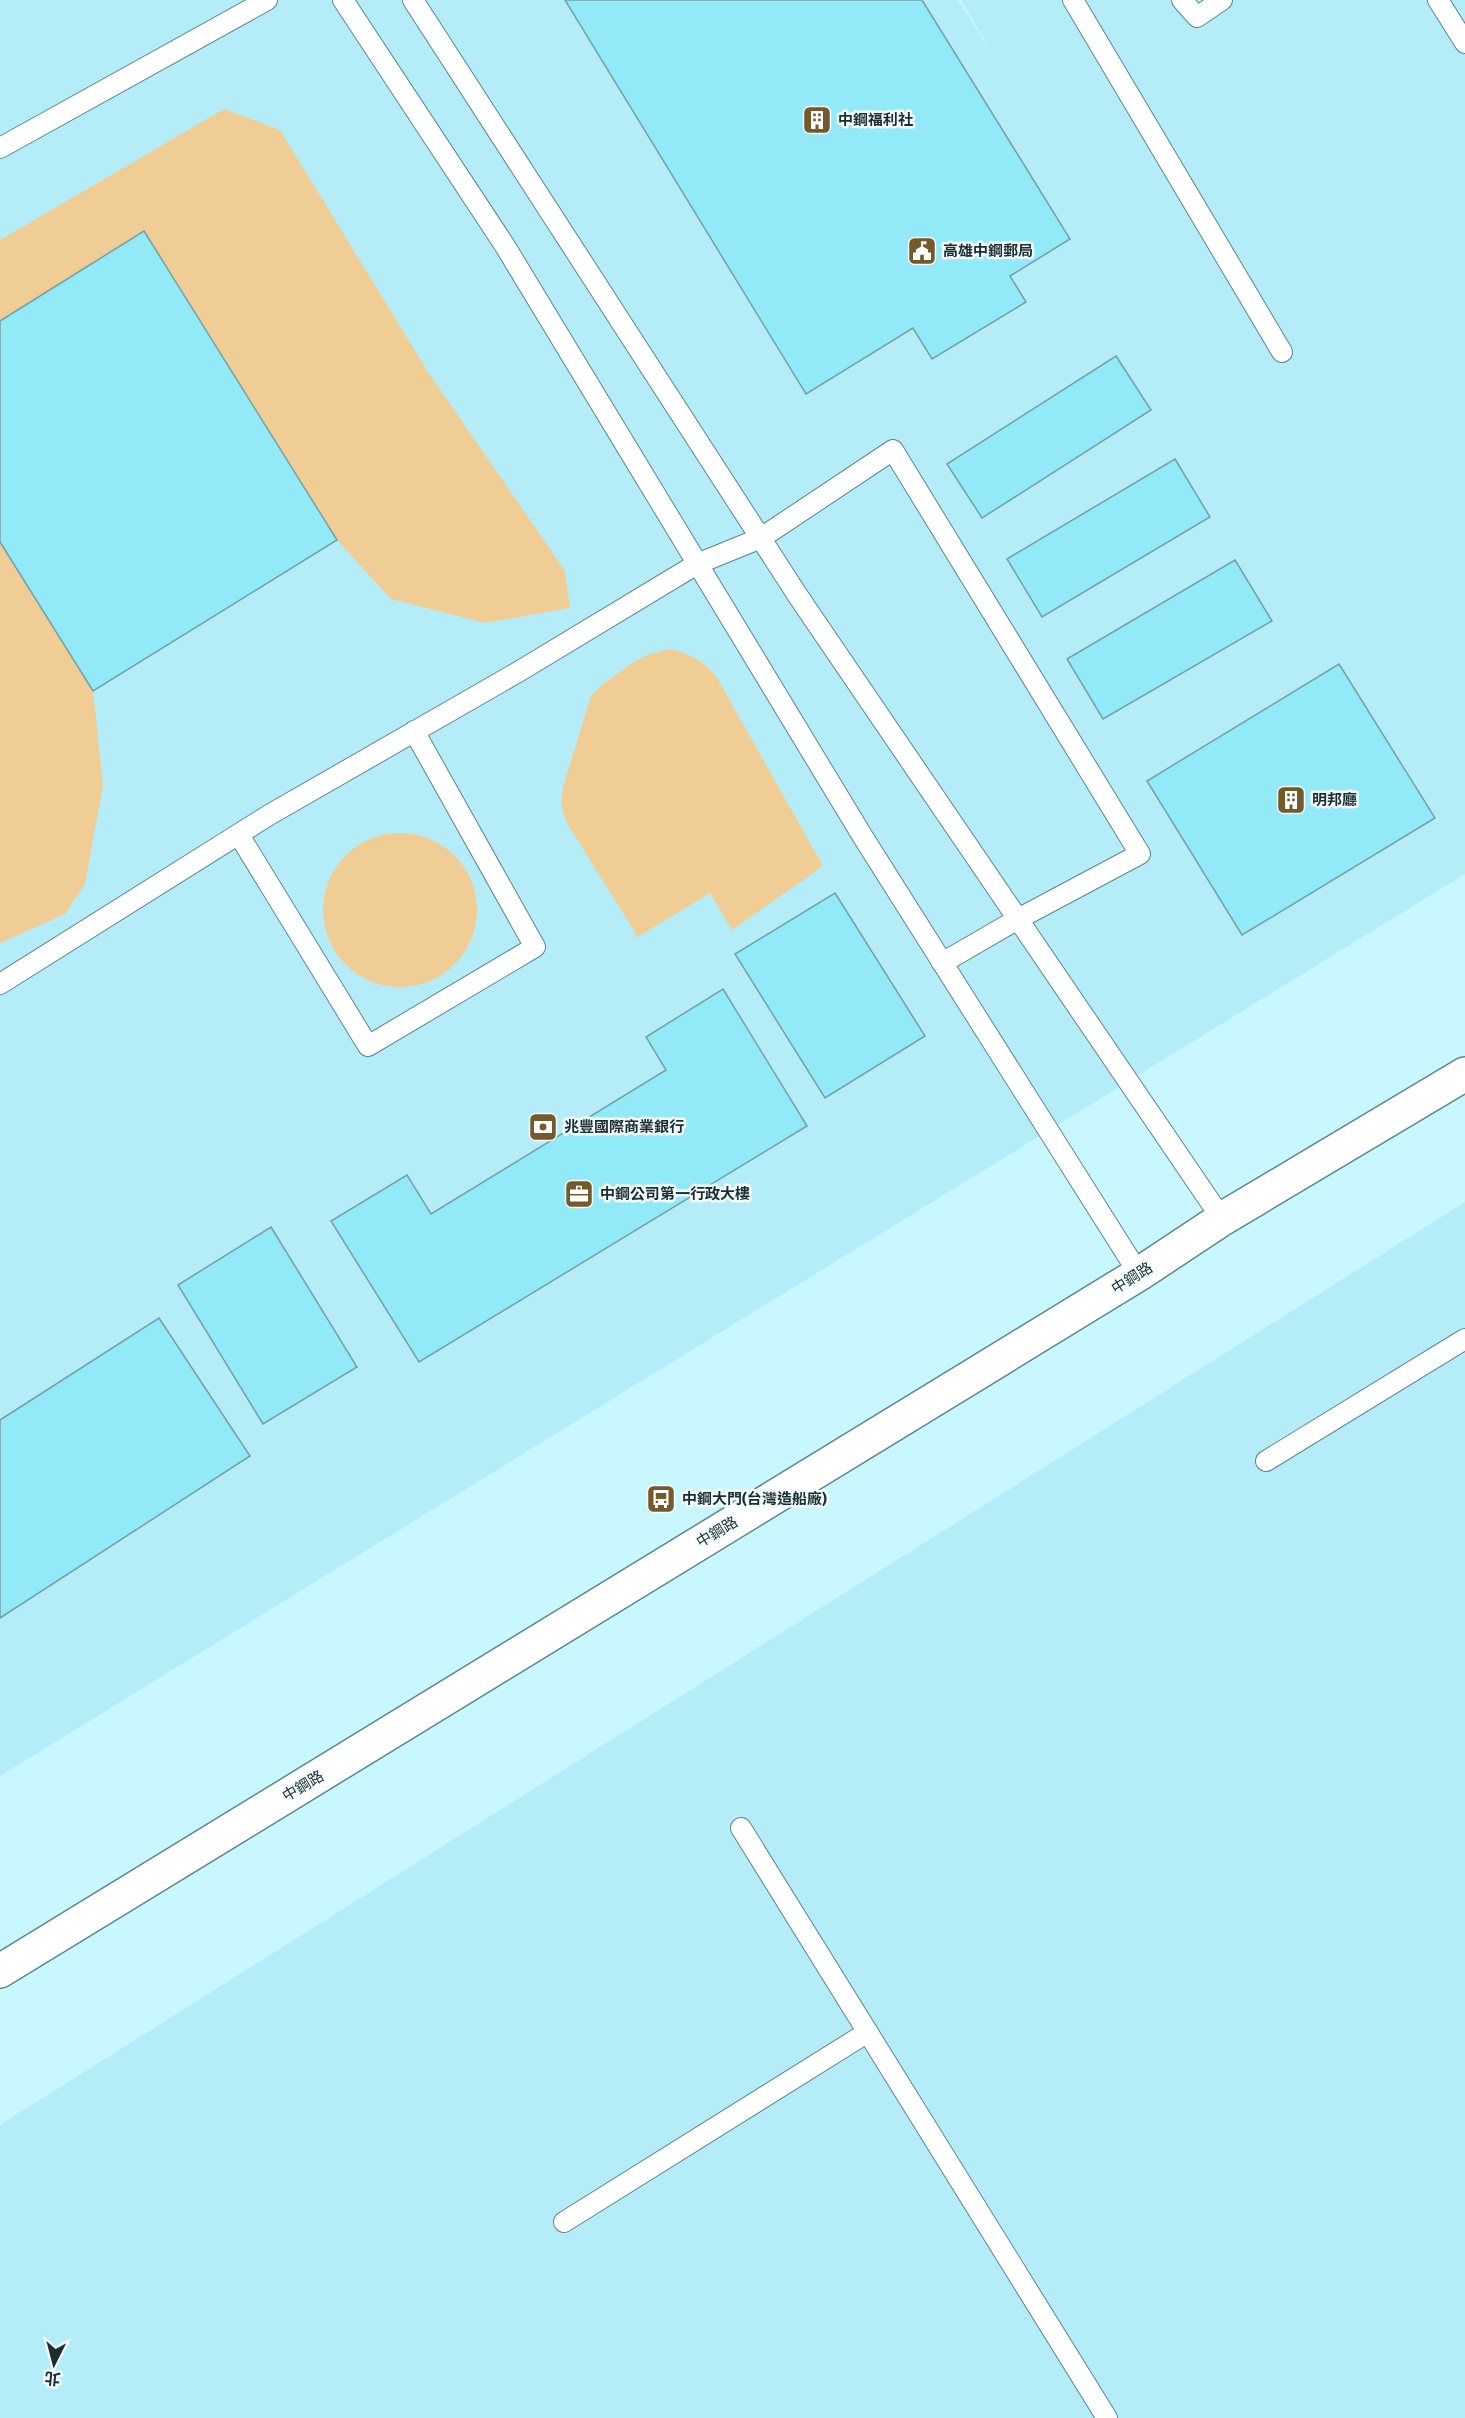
<svg xmlns="http://www.w3.org/2000/svg" width="1465" height="2418" viewBox="0 0 1465 2418" font-family="'Fira Sans','Noto Sans TC',sans-serif">
	<style>
		.built { fill: #b4edf7 }
		.green { fill: #f0cd95 }
		.building { fill: #92e9f8; stroke: #73a0a7; stroke-width: 1.5 }
		.lines { fill: none; stroke-linecap: round; stroke-linejoin: round }
		.service-casing { stroke: #5c878f; stroke-width: 22 }
		.minor-casing { stroke: #5c878f; stroke-width: 36 }
		.service { stroke: #fff; stroke-width: 20 }
		.minor { stroke: #fff; stroke-width: 33 }
		.labels { text-anchor: middle; dominant-baseline: central; stroke-width: 5; stroke-linejoin: round; paint-order: stroke }
		.poi-label { font-size: 15px; font-weight: bold; fill: #1c2e32; stroke: #f3fcfe; text-anchor: start }
		.street-label { font-size: 15px; fill: #1c2e32; stroke: #f3fcfe }
	</style>
	<rect width="100%" height="100%" fill="#c8f7ff"/>
	<path class="built" d="M 0,0 L 958,0 L 995,58 L 961,0 L 1465,0 L 1465,874 L 0,1776 Z
		M 1465,1202 L 1465,2418 L 0,2418 L 0,2125 Z"/>
	<path class="green" d="M 224,109 L 280,130 L 428,372 L 565,571 L 570,608 L 485,623 L 391,599 L 337,540 L 144,232 L 0,321 L 0,240 Z
		M 0,542 L 93,691 L 103,785 L 85,884 L 65,914 L 0,943 Z
		M 670,649 C 690,654 702,660 716,676 L 823,866 L 732,930 L 710,893 L 638,937 L 568,825 L 561,806 L 563,787 L 591,696 L 602,685 L 632,663 L 649,654 Z
		M323 910a77 77 0 1 1 154 0a77 77 0 1 1-154 0Z"/>
	<path class="building" d="M 565,0 L 922,0 L 1070,239 L 1010,276 L 1026,302 L 932,359 L 913,328 L 806,394 Z
		M 144,231 L 337,540 L 93,691 L 0,542 L 0,321 Z
		M 1116,356 L 1151,410 L 982,518 L 947,464 Z
		M 1175,459 L 1210,517 L 1042,617 L 1007,559 Z
		M 1235,560 L 1272,621 L 1103,719 L 1067,659 Z
		M 1339,664 L 1435,818 L 1242,935 L 1147,781 Z
		M 835,893 L 925,1036 L 825,1098 L 735,954 Z
		M 723,989 L 807,1126 L 419,1362 L 331,1221 L 407,1175 L 431,1214 L 666,1070 L 646,1037 Z
		M 271,1227 L 357,1367 L 263,1424 L 178,1285 Z
		M 159,1318 L 250,1456 L 0,1618 L 0,1420 Z"/>
	<g class="lines">
		<g class="service-casing">
			<path id="service" d="M 343,0 L 505,246 L 863,837 L 1139,1274
				M 413,0 L 798,596 L 1222,1219
				M 1073,0 L 1282,352
				M 1182,0 L 1197,17 L 1222,0
				M 1438,0 L 1465,43
				M 0,148 L 267,0
				M 239,835 L 368,1046 L 535,947 L 414,731
				M 0,984 L 269,815 L 518,672 L 697,564 L 761,538 L 893,450 L 1140,854 L 1018,919 L 942,963
				M 1266,1461 L 1465,1339
				M 741,1828 L 1107,2418
				M 564,2222 L 868,2032"/>
		</g>
		<g class="minor-casing">
			<path id="minor" d="M 0,1971 L 1139,1274 L 1222,1219 L 1465,1074"/>
		</g>
		<use href="#service" class="service"/>
		<use href="#minor" class="minor"/>
	</g>
	<defs>
		<g id="building-square" transform="scale(1.5)"><rect x="-9" y="-9" width="18" height="18" rx="4" fill="#74592b" stroke="#f3fcfe"/><path d="M-4-6H4V6H1V3H-1V6H-4ZM-2.5-4.3h1.7v1.8h-1.7ZM.8-4.3h1.7v1.8H.8ZM-2.5-1h1.7V.8h-1.7ZM.8-1h1.7V.8H.8Z" fill="#fff"/></g>
		<g id="civic-square" transform="scale(1.5)"><rect x="-9" y="-9" width="18" height="18" rx="4" fill="#74592b" stroke="#f3fcfe"/><path d="M-.6-6.5H3V-4.5H.6V-3L4-1V1h2V6H-6V1h2V-1L-.6-3ZM-1.2 2.5V6h2.4V2.5Z" fill="#fff"/></g>
		<g id="bank-square" transform="scale(1.5)"><rect x="-9" y="-9" width="18" height="18" rx="4" fill="#74592b" stroke="#f3fcfe"/><path d="M-6-4H6V4H-6ZM0-2.3a2.3 2.3 0 1 0 0 4.6a2.3 2.3 0 1 0 0-4.6Z" fill="#fff"/></g>
		<g id="office-square" transform="scale(1.5)"><rect x="-9" y="-9" width="18" height="18" rx="4" fill="#74592b" stroke="#f3fcfe"/><path d="M-6-3h4V-5.5h4V-3h4V5H-6ZM-1-4.5V-3h2v-1.5ZM-6 0V1H6V0Z" fill="#fff"/></g>
		<g id="bus-square" transform="scale(1.5)"><rect x="-9" y="-9" width="18" height="18" rx="4" fill="#74592b" stroke="#f3fcfe"/><path d="M-5-6H5V4H4V6H2V4H-2V6H-4V4H-5ZM-3.5-4V0h7V-4ZM-3.5 1.2v1.5H-2V1.2ZM2 1.2v1.5H3.5V1.2Z" fill="#fff"/></g>
	</defs>
	<g fill-rule="evenodd">
		<use href="#building-square" x="817" y="120"/>
		<use href="#civic-square" x="922" y="251"/>
		<use href="#building-square" x="1291" y="800"/>
		<use href="#bank-square" x="543" y="1127"/>
		<use href="#office-square" x="579" y="1194"/>
		<use href="#bus-square" x="661" y="1499"/>
	</g>
	<g class="labels">
		<g class="poi-label">
			<text x="838" y="120">中鋼福利社</text>
			<text x="943" y="251">高雄中鋼郵局</text>
			<text x="1312" y="800">明邦廳</text>
			<text x="564" y="1127">兆豐國際商業銀行</text>
			<text x="600" y="1194">中鋼公司第一行政大樓</text>
			<text x="682" y="1499">中鋼大門(台灣造船廠)</text>
		</g>
		<g class="street-label">
			<text transform="translate(1132 1278) rotate(-32)">中鋼路</text>
			<text transform="translate(717 1532) rotate(-31)">中鋼路</text>
			<text transform="translate(303 1786) rotate(-31)">中鋼路</text>
		</g>
	</g>
	<g transform="translate(54 2364) rotate(186)" stroke="#f3fcfe" stroke-width="4.5" paint-order="stroke">
	<path d="M0-4.5L10 22L0 15L-10 22Z" fill="#1c2e32"/>
	<text y="-9" font-size="16" font-weight="bold" text-anchor="middle" fill="#1c2e32">北</text>
	</g>
</svg>
